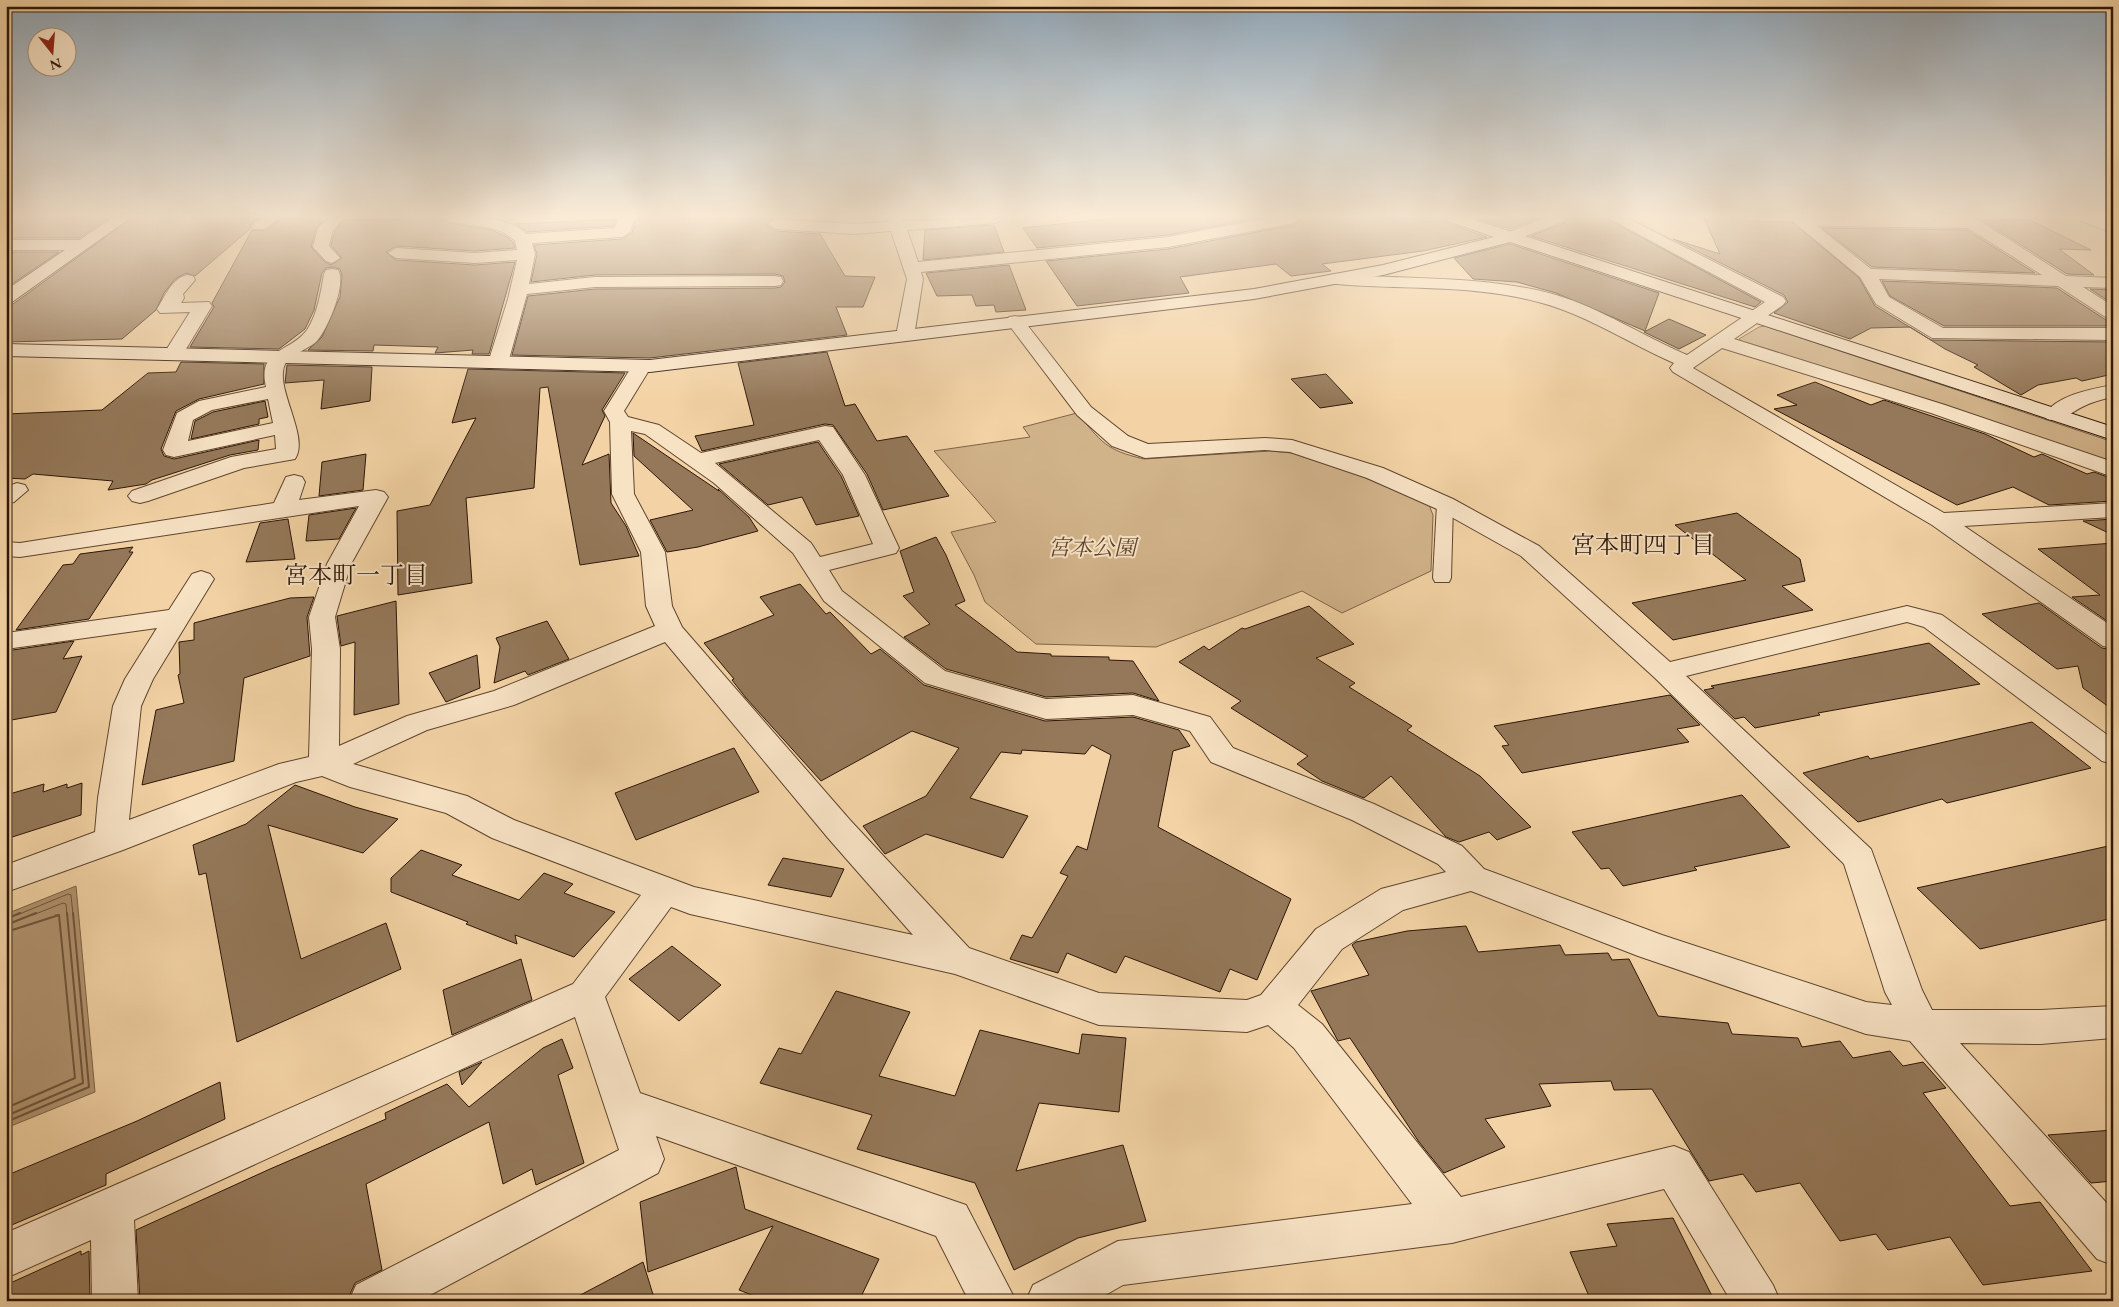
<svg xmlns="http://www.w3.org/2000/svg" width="2119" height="1307" viewBox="0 0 2119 1307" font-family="'EB Garamond','Noto Serif JP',serif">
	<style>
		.green { fill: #d1b38a; stroke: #7f6448 }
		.water { fill: #b0936f; stroke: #7c6145 }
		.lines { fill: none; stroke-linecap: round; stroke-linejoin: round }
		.shore-far1 { stroke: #6e543b; stroke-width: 1 }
		.shore { stroke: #6e543b; stroke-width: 2 }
		.building { fill: #947859; stroke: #2d1607 }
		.lane-casing { stroke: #5e452e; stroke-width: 2 }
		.street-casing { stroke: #5e452e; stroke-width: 2 }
		.secondary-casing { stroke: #2d1607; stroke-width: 2 }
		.lane { fill: #f7e2c4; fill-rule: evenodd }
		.street { fill: #f7e2c4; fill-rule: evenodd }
		.secondary { fill: #f7e2c4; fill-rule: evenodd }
		.labels { text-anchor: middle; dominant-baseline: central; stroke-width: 4; stroke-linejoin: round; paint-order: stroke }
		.park-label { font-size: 22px; font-style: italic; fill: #5e452e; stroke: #f7e2c4 }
		.neighbourhood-label { font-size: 24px; fill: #2d1607; stroke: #f7e2c4 }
	</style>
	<rect width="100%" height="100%" fill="#f3d3a5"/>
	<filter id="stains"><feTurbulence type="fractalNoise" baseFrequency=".004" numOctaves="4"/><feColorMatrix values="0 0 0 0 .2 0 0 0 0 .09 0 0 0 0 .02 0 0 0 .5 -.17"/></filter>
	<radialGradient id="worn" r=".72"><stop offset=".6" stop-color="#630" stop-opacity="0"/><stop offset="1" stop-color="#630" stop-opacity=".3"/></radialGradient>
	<path class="green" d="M 1765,326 L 2113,442 L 2113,463 L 1744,343 L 1739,339 L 1759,327 Z
		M 1077,413 C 1102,442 1105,450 1144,459 L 1270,451 L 1292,453 L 1361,476 L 1429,505 L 1433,515 L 1431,571 L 1342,613 L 1302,591 L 1156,647 L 1036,644 L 985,602 L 974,575 L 951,532 L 996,522 L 934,451 L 1030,437 L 1023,427 Z"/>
	<path class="water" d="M 76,886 L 95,1092 L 6,1128 L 6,914 Z"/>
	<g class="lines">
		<path class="shore-far1" d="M 17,915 L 68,894 L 71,895 L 73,915
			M 33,915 L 63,903 L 66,904 L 67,915
			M 55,915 L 58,915"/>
		<path class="shore" d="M 6,919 L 20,913
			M 6,925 L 36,913
			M 6,932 L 59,915 L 75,1078 L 6,1108
			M 6,1116 L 83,1083 L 67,913
			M 6,1122 L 89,1087 L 73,913"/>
	</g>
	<path class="building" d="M 6,218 L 108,218 L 79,238 L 6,238 Z
		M 132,218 L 258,218 L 250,225 L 251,228 L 195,276 L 186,273 L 175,279 L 164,293 L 156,310 L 122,339 L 6,342 L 6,305 L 13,304 Z
		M 282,218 L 322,218 L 318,222 L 322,222 L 316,228 L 311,247 L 325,262 L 331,265 L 342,258 L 331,245 L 335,231 L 344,220 L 445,218 L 449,223 L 492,230 L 507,237 L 513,242 L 515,248 L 475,251 L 396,246 L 386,252 L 396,260 L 475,265 L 515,262 L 489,354 L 472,354 L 473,350 L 435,353 L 438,347 L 374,345 L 373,351 L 308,350 L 322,337 L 340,297 L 342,276 L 340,269 L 332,267 L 326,268 L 322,273 L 314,310 L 305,329 L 279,349 L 190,347 L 214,307 L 212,303 L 252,230 L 265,231 Z
		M 636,218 L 774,218 L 766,225 L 776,231 L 820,234 L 845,276 L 875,277 L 863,307 L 836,307 L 847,335 L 650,358 L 512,355 L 528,296 L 595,289 L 775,288 L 781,287 L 785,282 L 783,276 L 775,274 L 595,275 L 531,282 L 537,254 L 534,245 L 622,239 L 632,233 Z
		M 1114,218 L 1257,218 L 1168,235 L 1037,248 L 1023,228 Z
		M 1303,218 L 1444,218 L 1447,223 L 1487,237 L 1423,251 L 1322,264 L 1331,271 L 1291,276 L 1276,264 L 1180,277 L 1189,293 L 1077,306 L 1046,261 L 1168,249 L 1294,225 Z
		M 1476,218 L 1539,218 L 1510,229 Z
		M 1568,218 L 1607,219 L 1761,302 L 1755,307 L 1531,236 L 1565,223 Z
		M 1704,218 L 1746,218 L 1748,221 L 1792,222 L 1859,278 L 1875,306 L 1931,340 L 2113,342 L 2113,374 L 2082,381 L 2076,378 L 2038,385 L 2021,395 L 1974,367 L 1978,365 L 1945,349 L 1910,327 L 1871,328 L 1850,339 L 1774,313 L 1788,302 L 1784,295 L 1673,239 L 1720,254 Z
		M 616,219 L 614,226 L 527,232 L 516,224 Z
		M 1982,220 L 2030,220 L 2091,250 L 2059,249 L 2094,275 L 2067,274 Z
		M 994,225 L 1004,252 L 923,260 L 925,230 Z
		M 1822,228 L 1967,230 L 2035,273 L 1872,267 Z
		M 1510,244 L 1659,293 L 1645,331 L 1556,293 L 1517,282 L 1473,279 L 1454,258 Z
		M 6,252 L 59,252 L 6,288 Z
		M 1009,265 L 1026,310 L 996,312 L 994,305 L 976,306 L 972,295 L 937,296 L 926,273 Z
		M 1882,281 L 2057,288 L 2106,320 L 2113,321 L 2113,326 L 1944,326 L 1890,296 Z
		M 2090,289 L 2113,290 L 2113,304 Z
		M 1669,319 L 1706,335 L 1679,349 L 1644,332 Z
		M 827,352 L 845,406 L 855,404 L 877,441 L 907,436 L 949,496 L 883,510 L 867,474 L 833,425 L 825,424 L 702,451 L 695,436 L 754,425 L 738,363 Z
		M 181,362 L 264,364 L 264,384 L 199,399 L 176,411 L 161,449 L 164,456 L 174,459 L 259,440 L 258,450 L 230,455 L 152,480 L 146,484 L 108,490 L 113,481 L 33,474 L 25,479 L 6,478 L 6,414 L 102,410 L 148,373 L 176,372 Z
		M 287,365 L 372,367 L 370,401 L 321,409 L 324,380 L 285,383 Z
		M 468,369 L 625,373 L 602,410 L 605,416 L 582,465 L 609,454 L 611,503 L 626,526 L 639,556 L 580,565 L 548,387 L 540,388 L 534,488 L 466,498 L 472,583 L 398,595 L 397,511 L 430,505 L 476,418 L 452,423 Z
		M 1326,374 L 1353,403 L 1320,408 L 1291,379 Z
		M 1815,382 L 1871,405 L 1884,400 L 1985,434 L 2034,457 L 2042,454 L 2087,474 L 2094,472 L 2113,479 L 2113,501 L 2049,505 L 2013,487 L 1957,505 L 1774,409 L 1797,405 L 1777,395 Z
		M 265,401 L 268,417 L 259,419 L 259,424 L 191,439 L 195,421 L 213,412 Z
		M 633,433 L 719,491 L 718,489 L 749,517 L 758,531 L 698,547 L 667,552 L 650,520 L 693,510 L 634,456 Z
		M 818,442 L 841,476 L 859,516 L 816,525 L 802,497 L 768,505 L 719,464 Z
		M 366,454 L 363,490 L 319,496 L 322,462 Z
		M 356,508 L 339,539 L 306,541 L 309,515 Z
		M 1737,513 L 1800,559 L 1805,581 L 1782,586 L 1813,610 L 1673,640 L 1632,603 L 1746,580 L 1675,525 Z
		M 288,519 L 295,559 L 246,562 L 260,523 Z
		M 2113,519 L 2113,535 L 2083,521 Z
		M 936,537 L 946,555 L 965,601 L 955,605 L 1017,652 L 1051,654 L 1051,656 L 1109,657 L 1109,660 L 1133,661 L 1159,701 L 1133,693 L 1046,697 L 946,669 L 904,637 L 930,624 L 903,596 L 914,592 L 900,551 Z
		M 2113,543 L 2113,625 L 2072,597 L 2100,595 L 2038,549 Z
		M 133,547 L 129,552 L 133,552 L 89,619 L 16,630 L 63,565 L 73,564 L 80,554 Z
		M 800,584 L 826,614 L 830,612 L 871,654 L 880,649 L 924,685 L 1045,721 L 1133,717 L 1179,730 L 1190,746 L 1173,751 L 1158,827 L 1291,899 L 1257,980 L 1230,969 L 1220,992 L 1125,956 L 1116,973 L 1067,953 L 1058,973 L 1010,959 L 1022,935 L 1032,938 L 1068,876 L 1060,873 L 1077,846 L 1087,850 L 1111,755 L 1092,745 L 1085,754 L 1022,750 L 1021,754 L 1001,752 L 970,798 L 1028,816 L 1003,858 L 926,834 L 885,854 L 863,826 L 926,796 L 959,748 L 912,731 L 821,781 L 746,698 L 732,680 L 734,679 L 704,643 L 774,615 L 760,597 Z
		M 314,597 L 307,617 L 310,656 L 244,678 L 234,761 L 142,785 L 156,710 L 184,703 L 178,675 L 180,674 L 179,642 L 194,640 L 194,623 L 290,598 Z
		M 396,601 L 399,704 L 354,715 L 355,642 L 341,646 L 337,616 Z
		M 2039,603 L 2102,648 L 2113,650 L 2113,710 L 2083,688 L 2078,666 L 2057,669 L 1982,614 Z
		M 1309,606 L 1354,644 L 1316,658 L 1355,683 L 1349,687 L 1412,726 L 1407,730 L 1480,776 L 1531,827 L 1497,840 L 1489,832 L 1459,842 L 1446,837 L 1391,776 L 1364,798 L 1322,781 L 1297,764 L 1308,756 L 1231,708 L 1241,701 L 1179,662 L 1204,646 L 1209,650 L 1242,628 L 1245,629 Z
		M 547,621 L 569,659 L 528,675 L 525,671 L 494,683 L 500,647 L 496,638 Z
		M 74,641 L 63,659 L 82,656 L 56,712 L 6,721 L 6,651 Z
		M 1929,643 L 1980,684 L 1818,713 L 1820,715 L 1755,728 L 1744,717 L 1735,719 L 1704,690 L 1714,688 L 1711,686 Z
		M 477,655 L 480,688 L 446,702 L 429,673 Z
		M 1670,695 L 1700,725 L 1677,729 L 1689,742 L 1522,773 L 1502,746 L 1509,745 L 1494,726 Z
		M 2032,722 L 2091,768 L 1947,803 L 1942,799 L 1858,822 L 1803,773 L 1868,756 L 1870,759 Z
		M 734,748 L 759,792 L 636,840 L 615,793 Z
		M 82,783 L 81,815 L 6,839 L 6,795 L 44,784 L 43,792 L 67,784 L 67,788 Z
		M 295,785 L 355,807 L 398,819 L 363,853 L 268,825 L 301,959 L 386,923 L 401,969 L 237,1042 L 206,873 L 199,875 L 193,845 L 246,824 Z
		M 1742,795 L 1790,847 L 1694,867 L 1697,870 L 1623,886 L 1609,868 L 1601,869 L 1572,832 Z
		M 2113,845 L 2113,918 L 1980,949 L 1917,888 Z
		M 421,850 L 462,865 L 452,875 L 519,900 L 544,873 L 573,884 L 564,893 L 615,912 L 574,957 L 515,935 L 517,944 L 466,924 L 468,922 L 391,892 L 391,878 Z
		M 783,858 L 844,869 L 831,897 L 768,885 Z
		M 1466,926 L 1478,952 L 1560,945 L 1565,955 L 1608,953 L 1612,960 L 1629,959 L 1658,1016 L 1728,1023 L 1732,1034 L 1798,1038 L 1802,1047 L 1840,1041 L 1853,1058 L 1890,1051 L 1903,1066 L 1923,1062 L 1946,1088 L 1923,1093 L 2010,1206 L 2040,1202 L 2092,1271 L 1983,1285 L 1950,1237 L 1888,1250 L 1876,1234 L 1840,1241 L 1800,1183 L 1756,1192 L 1743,1174 L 1709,1181 L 1652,1089 L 1614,1090 L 1611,1081 L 1539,1084 L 1551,1106 L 1485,1119 L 1505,1147 L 1444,1173 L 1419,1142 L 1350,1038 L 1338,1041 L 1311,991 L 1369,975 L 1352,945 L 1356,942 L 1407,931 Z
		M 672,946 L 721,985 L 679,1021 L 629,979 Z
		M 521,959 L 532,1000 L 452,1035 L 443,990 Z
		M 836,991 L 910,1012 L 879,1076 L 955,1096 L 980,1030 L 1079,1054 L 1082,1034 L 1126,1038 L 1119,1112 L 1039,1103 L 1016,1171 L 1123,1145 L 1146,1221 L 1078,1238 L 1014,1270 L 975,1183 L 857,1149 L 872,1115 L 760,1083 L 779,1048 L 801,1054 Z
		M 562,1039 L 573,1068 L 558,1075 L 584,1163 L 536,1185 L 532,1169 L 503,1184 L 489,1122 L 366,1184 L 382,1270 L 355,1283 L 347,1301 L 140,1301 L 136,1230 L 270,1169 L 386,1119 L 385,1113 L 447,1084 L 469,1107 L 543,1048 Z
		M 482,1062 L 462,1085 L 459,1072 Z
		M 220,1082 L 225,1119 L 106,1174 L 106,1185 L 7,1227 L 10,1174 L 137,1121 Z
		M 2113,1130 L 2113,1181 L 2091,1183 L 2048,1135 Z
		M 736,1167 L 745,1209 L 879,1259 L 859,1301 L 767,1301 L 739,1290 L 773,1226 L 648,1272 L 640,1202 Z
		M 1673,1218 L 1712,1296 L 1682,1299 L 1683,1301 L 1591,1301 L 1570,1252 L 1617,1246 L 1607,1224 Z
		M 81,1251 L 81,1255 L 89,1251 L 90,1301 L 6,1301 L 6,1285 Z
		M 643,1262 L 655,1301 L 569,1301 Z"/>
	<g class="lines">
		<g class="lane-casing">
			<path id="lane" d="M 1445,499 L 1451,500 L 1453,504 L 1451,578 L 1449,582 L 1435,582 L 1433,578 L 1437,504 L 1439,500 Z"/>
		</g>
		<g class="street-casing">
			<path id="street" d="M 261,218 L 280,218 L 264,229 L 254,229 L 251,226 Z
				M 328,218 L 344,218 L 333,230 L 329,246 L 340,258 L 332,263 L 326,261 L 313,247 L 318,228 Z
				M 447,218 C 471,218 507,214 526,234 L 615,228 L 618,218 L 634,218 L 630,232 L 622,237 L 532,243 L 535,254 L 529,284 L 595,277 L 775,276 L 781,277 L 783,281 L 781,285 L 775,286 L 595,287 L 527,294 L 508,363 L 505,367 L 491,367 L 488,363 L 508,299 L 517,260 L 475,263 L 396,258 L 388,253 L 396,248 L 475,253 L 517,250 L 515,241 C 499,224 470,226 449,221 Z
				M 887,218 L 903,218 L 903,221 L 1004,218 L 997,223 L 907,230 L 918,262 L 1168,237 L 1268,218 L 1301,218 L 1294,223 L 1168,247 L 921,272 L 923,279 L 914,336 L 912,340 L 898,340 L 896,336 L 907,279 L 891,231 L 854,234 L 776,229 L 768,224 L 776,219 L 854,224 L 889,222 Z
				M 1545,218 L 1566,218 L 1564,221 L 1516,240 L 1510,242 L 1502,237 L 1504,234 Z
				M 1608,218 L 1627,218 L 1783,297 L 1786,301 L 1783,305 L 1734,339 L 1945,405 L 2113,462 L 2113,477 L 1931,413 L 1722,348 L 1693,368 L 1944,513 L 2113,503 L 2113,517 L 1964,526 L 2113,627 L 2113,648 L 2103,646 L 1932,525 L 1673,372 L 1670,368 L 1674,363 C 1630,344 1589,316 1542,303 C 1476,284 1405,290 1337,284 L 1331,283 L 1329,279 L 1331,275 L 1337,274 C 1410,280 1485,275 1556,295 C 1602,309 1643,336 1687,355 L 1765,302 Z
				M 1795,218 L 1975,218 L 2066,276 L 2113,278 L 2113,288 L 2083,287 L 2113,306 L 2113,319 L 2107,318 L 2058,286 L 1879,279 L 1889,297 L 1943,328 L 2113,328 L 2113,340 L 1932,338 L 1876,304 L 1860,277 L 1796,224 L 1793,221 ZM 1817,226 L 1968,228 L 2042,275 L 1871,269 Z
				M 2079,218 L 2101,218 L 2113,223 L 2113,233 L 2081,221 Z
				M 6,240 L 83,240 L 91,245 L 83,250 L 6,250 Z
				M 332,269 L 338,270 C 347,284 327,331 316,342 C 308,349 294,353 287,361 C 270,383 311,435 295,459 L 244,468 L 148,501 L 140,503 L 132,501 L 128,496 L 132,491 L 231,457 L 276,449 L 275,435 L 174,457 L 166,455 L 163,450 L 177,413 L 199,401 L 266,387 C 257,348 290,353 307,330 C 317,315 321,292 324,274 L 326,270 ZM 268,399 L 273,423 L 188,441 L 193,420 L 212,410 Z
				M 187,275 L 193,276 L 195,280 L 183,294 L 184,298 L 181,303 L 209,302 L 212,306 L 180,359 L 166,359 L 163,355 L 190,312 L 160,313 L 157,309 C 165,297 171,279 187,275 Z
				M 1015,316 L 1021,317 L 1091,407 L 1128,436 L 1148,444 L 1265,438 L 1292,440 L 1383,468 L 1453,499 L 1539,546 L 1670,662 L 1907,606 L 1942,615 L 2113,739 L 2113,764 L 2102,761 L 1924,627 L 1907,622 L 1686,676 L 1871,849 L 1922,990 L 1932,1010 L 2041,1010 L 2113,1006 L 2113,1038 L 2041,1044 L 1960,1043 L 2113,1210 L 2113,1265 L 2097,1259 L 1910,1041 L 1866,1034 L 1638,956 L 1471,891 L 1403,910 L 1342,949 L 1298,1005 L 1322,1024 L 1461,1197 L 1674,1146 L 1689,1152 L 1773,1285 L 1780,1301 L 1731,1301 L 1664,1189 L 1452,1243 L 1123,1285 L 1095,1301 L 1026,1301 L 1033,1285 L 1118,1241 L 1412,1204 L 1294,1048 L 1268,1025 L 1247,1032 L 1099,1025 L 955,974 L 690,914 L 671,907 L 605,997 L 640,1093 L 966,1205 L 1016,1301 L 969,1301 L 936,1236 L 656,1136 L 664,1159 L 658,1173 L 419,1301 L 349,1301 L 356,1285 L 619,1150 L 575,1017 L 134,1220 L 138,1301 L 92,1301 L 91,1240 L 6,1278 L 6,1233 L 573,984 L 641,895 L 492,838 L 446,813 L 350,787 L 322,776 L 296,782 L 123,850 L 6,892 L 6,865 L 95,832 L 98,798 L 113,706 L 125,679 L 157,628 L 6,649 L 6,633 L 169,610 L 192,574 L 201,571 L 210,574 L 214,579 L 153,679 L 141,706 L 129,820 L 279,764 L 309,757 L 312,649 L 309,617 L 327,564 L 359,506 L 20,557 L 6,556 L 6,542 L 20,543 L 274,503 L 286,477 L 294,475 L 302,477 L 305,482 L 299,500 L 376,490 L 384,492 L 388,497 L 351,564 L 335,617 L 340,649 L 339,746 L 407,716 L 494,691 L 655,626 L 646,606 L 641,552 L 612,494 L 610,422 L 604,411 L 634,363 L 648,363 L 651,367 L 624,411 L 628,417 L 659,425 L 701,453 L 825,426 L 833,427 L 865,475 L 899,548 L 896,553 L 829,570 L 842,591 L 945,671 L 1046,699 L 1133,695 L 1210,717 L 1233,748 L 1374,804 L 1462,846 L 1484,869 L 1662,935 L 1866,1002 L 1892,1005 L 1885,992 L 1844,864 L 1655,678 L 1521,556 L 1437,509 L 1367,478 L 1290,452 L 1265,450 L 1145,458 L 1112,446 L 1077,415 L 1009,325 L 1006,321 L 1009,317 ZM 631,431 L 645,434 L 714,483 L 793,553 L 824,601 L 925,683 L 1046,719 L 1133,715 L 1190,731 L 1211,762 L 1352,820 L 1438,864 L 1446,872 L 1381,889 L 1316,929 L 1261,995 L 1247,1000 L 1099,993 L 969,948 L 850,820 L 682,627 L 672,606 L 665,552 L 634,494 ZM 819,440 L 843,475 L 873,544 L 820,557 L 811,543 L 715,463 ZM 665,642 L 828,838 L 913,935 L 694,887 L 514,820 L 467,796 L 353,764 L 427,730 L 514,705 Z
				M 2113,385 L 2113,397 C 2102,399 2092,402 2082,407 C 2070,413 2061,423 2047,419 L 2044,415 C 2057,395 2091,389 2113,385 Z
				M 17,483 L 25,485 L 28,490 L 14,502 L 6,504 L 6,487 Z"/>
		</g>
		<g class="secondary-casing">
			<path id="secondary" d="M 112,218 L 130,218 L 12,302 L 6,303 L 6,290 Z
				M 1446,218 L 1469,218 L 2113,427 L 2113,440 L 1510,242 L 1383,275 L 1254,299 L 650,372 L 6,356 L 6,344 L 650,360 L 1254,289 L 1383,265 L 1494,237 L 1448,221 Z"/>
		</g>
		<use href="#lane" class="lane"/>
		<use href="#street" class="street"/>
		<use href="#secondary" class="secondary"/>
	</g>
	<linearGradient id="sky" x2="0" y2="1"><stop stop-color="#91a7b8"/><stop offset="0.54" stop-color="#faebd6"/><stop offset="1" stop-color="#faebd6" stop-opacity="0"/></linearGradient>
	<rect width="2119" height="401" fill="url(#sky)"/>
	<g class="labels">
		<g class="park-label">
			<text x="1092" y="547">宮本公園</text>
		</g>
		<g class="neighbourhood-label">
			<text x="1643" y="544">宮本町四丁目</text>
			<text x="356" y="574">宮本町一丁目</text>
		</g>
	</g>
	<rect width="2119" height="1307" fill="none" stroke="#f3d3a5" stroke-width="25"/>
	<rect x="8" y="8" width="2104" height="1292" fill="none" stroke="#2d1607" stroke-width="2.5"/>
	<rect x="12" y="12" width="2094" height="1282" fill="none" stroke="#2d1607"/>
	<g transform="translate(52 52) rotate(163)"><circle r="24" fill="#f7e2c4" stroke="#a69078"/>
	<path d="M0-4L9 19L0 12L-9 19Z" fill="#8f2418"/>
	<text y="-8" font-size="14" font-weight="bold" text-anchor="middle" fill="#2d1607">N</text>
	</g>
	<rect width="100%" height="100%" filter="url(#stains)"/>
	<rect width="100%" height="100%" fill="url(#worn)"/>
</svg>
